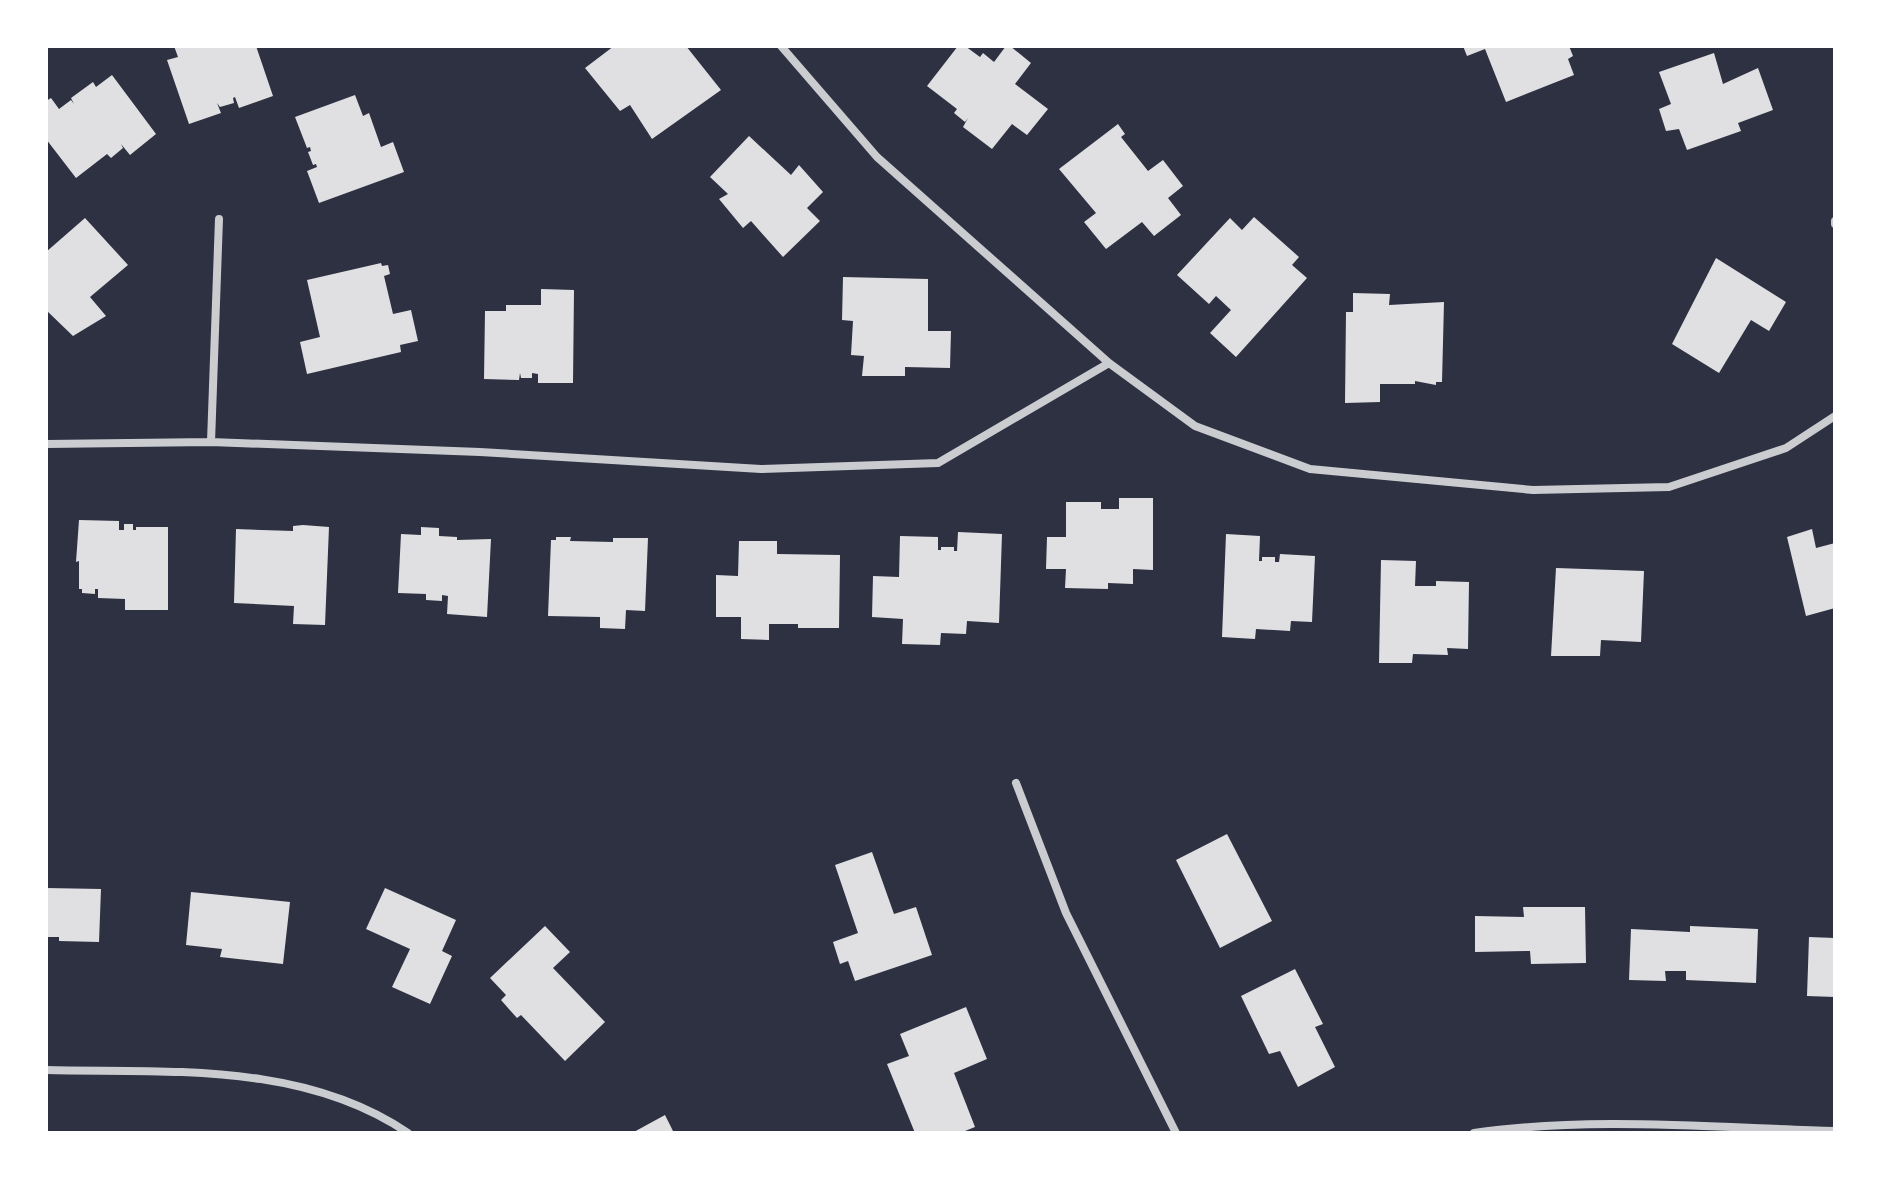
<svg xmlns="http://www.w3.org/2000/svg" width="1881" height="1179" viewBox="0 0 1881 1179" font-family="Karla,sans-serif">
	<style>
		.building { fill: #e0e0e3 }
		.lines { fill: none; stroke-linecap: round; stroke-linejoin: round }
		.minor { stroke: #caccd0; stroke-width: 8 }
	</style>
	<rect width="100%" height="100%" fill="#2d3142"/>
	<path class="building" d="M 174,46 L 256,46 L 273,96 L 239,108 L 235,97 L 233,98 L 234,103 L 220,107 L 217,103 L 221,113 L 189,124 L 167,60 L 178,57 Z
		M 614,46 L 686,46 L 721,90 L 652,139 L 630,105 L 620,111 L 585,68 Z
		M 958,46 L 965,46 L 980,57 L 983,53 L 994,62 L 1006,46 L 1010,46 L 1031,63 L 1015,84 L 1048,109 L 1027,135 L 1012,124 L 992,149 L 963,127 L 968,118 L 965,122 L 954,113 L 957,109 L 927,86 Z
		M 1463,46 L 1569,46 L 1573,56 L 1568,59 L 1574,75 L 1506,102 L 1485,49 L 1467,56 Z
		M 1714,53 L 1723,84 L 1758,68 L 1773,110 L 1738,123 L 1741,131 L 1687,150 L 1679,129 L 1666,131 L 1659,109 L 1671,104 L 1659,72 Z
		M 112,75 L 156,134 L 130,155 L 121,144 L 123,148 L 111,158 L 107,154 L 76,178 L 46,139 L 46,101 L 51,98 L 59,109 L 71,100 L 74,104 L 71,98 L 93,82 L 96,87 Z
		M 355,95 L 363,116 L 369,113 L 381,147 L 393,142 L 404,172 L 319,203 L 307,171 L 317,167 L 316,164 L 313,165 L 308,152 L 311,151 L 310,147 L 307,148 L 295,117 Z
		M 1118,124 L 1125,134 L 1121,137 L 1148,171 L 1163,160 L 1183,186 L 1168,198 L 1181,215 L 1154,236 L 1142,222 L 1106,249 L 1084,222 L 1096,213 L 1059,169 Z
		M 749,136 L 791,175 L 799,165 L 823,192 L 807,208 L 820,221 L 783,257 L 751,221 L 743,228 L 719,199 L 728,194 L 710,177 Z
		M 1254,217 L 1299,257 L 1292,265 L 1307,278 L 1236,357 L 1210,333 L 1231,310 L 1216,296 L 1209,304 L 1177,275 L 1230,218 L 1242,230 Z
		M 85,218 L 128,265 L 90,297 L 106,316 L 73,336 L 46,310 L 46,252 Z
		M 1716,258 L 1786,302 L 1769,331 L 1751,320 L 1719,373 L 1672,344 Z
		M 381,263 L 382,266 L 388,265 L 390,274 L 384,276 L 393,314 L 411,310 L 418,341 L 400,345 L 401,352 L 307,374 L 300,342 L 320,337 L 307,280 Z
		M 843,277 L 928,279 L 928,331 L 951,331 L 950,368 L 905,367 L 905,376 L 862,376 L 864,356 L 851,355 L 853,321 L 842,320 Z
		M 541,289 L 574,290 L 573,383 L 538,383 L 538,374 L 532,373 L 532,378 L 521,378 L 520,373 L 519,380 L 484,379 L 485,311 L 506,311 L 506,305 L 541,305 Z
		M 1353,293 L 1390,294 L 1389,305 L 1444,302 L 1442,382 L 1436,382 L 1436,385 L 1415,381 L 1415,384 L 1380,384 L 1380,402 L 1345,403 L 1346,312 L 1353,312 Z
		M 1119,498 L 1153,498 L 1153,570 L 1133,569 L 1133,584 L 1108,583 L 1108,589 L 1065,588 L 1066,569 L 1046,569 L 1047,537 L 1066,537 L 1066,502 L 1101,502 L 1101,509 L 1119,509 Z
		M 79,520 L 119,521 L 119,530 L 124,530 L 124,524 L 133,524 L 133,530 L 136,530 L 136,527 L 168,527 L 168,610 L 125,610 L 125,599 L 98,598 L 98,589 L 95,589 L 95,594 L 82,593 L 82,589 L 79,589 L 79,561 L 76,562 Z
		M 303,525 L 329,527 L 325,625 L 293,624 L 294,606 L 234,603 L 236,529 L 293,531 L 293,526 Z
		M 421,527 L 439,528 L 439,536 L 457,537 L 457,540 L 491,539 L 487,617 L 447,614 L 448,596 L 442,595 L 442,601 L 426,600 L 426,594 L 398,593 L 401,534 L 421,535 Z
		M 1812,529 L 1816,548 L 1835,543 L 1835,608 L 1806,616 L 1787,537 Z
		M 958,532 L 1002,534 L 999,623 L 967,621 L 966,634 L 941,633 L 940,645 L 902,644 L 903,619 L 872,617 L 873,576 L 899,577 L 900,536 L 938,537 L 938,550 L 941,550 L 941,547 L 954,547 L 954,551 L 957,551 Z
		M 1226,534 L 1260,536 L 1259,561 L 1262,561 L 1262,557 L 1275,557 L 1275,562 L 1279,562 L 1280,554 L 1315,556 L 1312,622 L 1291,621 L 1290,631 L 1256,629 L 1255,639 L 1222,637 Z
		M 556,537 L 571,537 L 570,541 L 613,542 L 613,538 L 648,538 L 645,611 L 626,610 L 625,629 L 600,628 L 600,617 L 548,616 L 551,540 L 556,540 Z
		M 739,541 L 777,541 L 777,554 L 840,555 L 839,628 L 798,628 L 798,624 L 769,624 L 769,640 L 741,639 L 741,617 L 716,617 L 716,575 L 738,576 Z
		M 1381,560 L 1416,561 L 1415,586 L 1436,586 L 1436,581 L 1469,582 L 1468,649 L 1447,648 L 1448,655 L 1413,654 L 1412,663 L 1379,663 Z
		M 1556,568 L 1644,571 L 1641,642 L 1601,640 L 1600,656 L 1551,656 Z
		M 1227,834 L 1272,921 L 1220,948 L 1176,860 Z
		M 872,852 L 894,914 L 916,907 L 932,955 L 855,981 L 848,961 L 840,964 L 833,942 L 858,933 L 835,865 Z
		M 46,888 L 101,889 L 99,942 L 59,941 L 59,937 L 46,937 Z
		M 385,888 L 456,920 L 442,951 L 452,956 L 430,1004 L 392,987 L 410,949 L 366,929 Z
		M 191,892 L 290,902 L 283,964 L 220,957 L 222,949 L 186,945 Z
		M 1523,907 L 1585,907 L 1586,963 L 1531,964 L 1530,951 L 1475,952 L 1475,916 L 1524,917 Z
		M 545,926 L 570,952 L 553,968 L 605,1022 L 565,1061 L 521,1015 L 517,1018 L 501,1000 L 506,995 L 490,978 Z
		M 1690,926 L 1758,929 L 1756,983 L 1686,980 L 1686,971 L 1665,971 L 1666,981 L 1629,980 L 1631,929 L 1690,932 Z
		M 1809,937 L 1835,938 L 1835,997 L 1807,996 Z
		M 1295,969 L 1323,1024 L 1315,1027 L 1335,1067 L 1298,1087 L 1280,1051 L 1269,1054 L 1241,996 Z
		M 966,1007 L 987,1059 L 954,1073 L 975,1127 L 960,1133 L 915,1133 L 887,1064 L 909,1056 L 900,1034 Z
		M 665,1115 L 674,1133 L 632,1133 Z"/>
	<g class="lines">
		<path class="minor" d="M 781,46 L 877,157 L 1109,363 L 1195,426 L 1310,469 L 1533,490 L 1669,487 L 1786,448 L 1835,416
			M 1835,221 L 1835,224
			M 211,442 L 219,219
			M 46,444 L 211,442 L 480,452 L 761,469 L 938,463 L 1109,363
			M 1016,783 L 1066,913 L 1176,1133
			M 46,1070 C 168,1073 302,1061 408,1133
			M 1474,1133 C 1588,1116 1719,1128 1835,1131"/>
	</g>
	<rect width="1881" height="1179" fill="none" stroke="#ffffff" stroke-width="96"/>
</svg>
